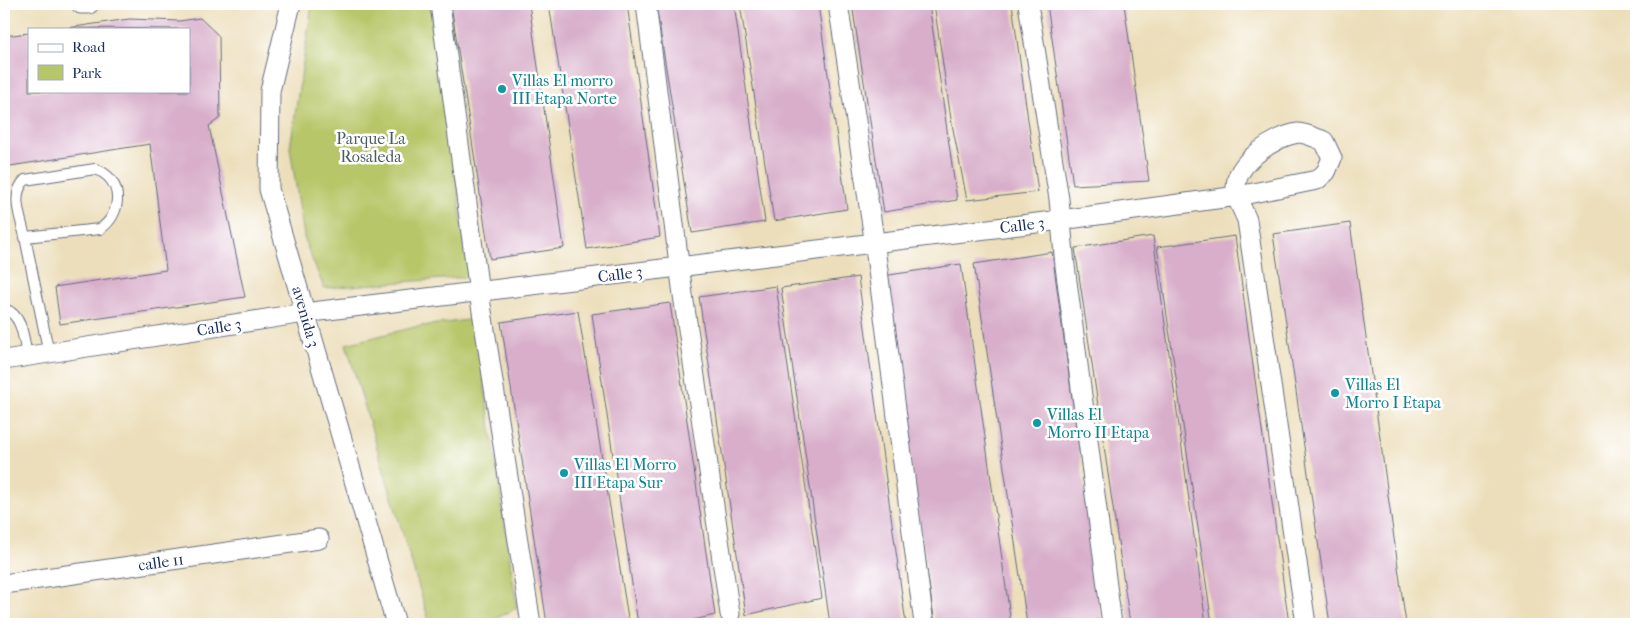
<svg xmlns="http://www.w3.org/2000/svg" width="1640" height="628" viewBox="0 0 1640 628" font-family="'IM FELL French Canon',serif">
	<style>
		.green { fill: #b7c668; stroke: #697a63 }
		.building { fill: #d8aeca }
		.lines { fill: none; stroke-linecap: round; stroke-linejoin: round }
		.service-casing { stroke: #646c7e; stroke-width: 12 }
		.minor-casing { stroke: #646c7e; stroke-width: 21 }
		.service { stroke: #fff; stroke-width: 10 }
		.minor { stroke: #fff; stroke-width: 19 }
		.culture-dot { fill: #0f9aa8; stroke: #fff; stroke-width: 2 }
		.labels { text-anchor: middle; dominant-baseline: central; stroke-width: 5; stroke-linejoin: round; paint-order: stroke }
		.culture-label { font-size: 16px; fill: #0d838f; stroke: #fff; text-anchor: start }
		.park-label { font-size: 16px; fill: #4a5c61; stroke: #fff }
		.street-label { font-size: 16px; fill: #1b2f5e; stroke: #fff }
	</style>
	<rect width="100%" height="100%" fill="#fff"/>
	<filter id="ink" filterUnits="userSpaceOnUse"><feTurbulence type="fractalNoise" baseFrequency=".02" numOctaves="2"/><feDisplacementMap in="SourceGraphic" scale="10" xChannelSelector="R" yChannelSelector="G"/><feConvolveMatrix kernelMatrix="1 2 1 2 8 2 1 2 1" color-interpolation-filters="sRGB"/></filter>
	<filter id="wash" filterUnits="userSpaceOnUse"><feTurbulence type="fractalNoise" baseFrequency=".0096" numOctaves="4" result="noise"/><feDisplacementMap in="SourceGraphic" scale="20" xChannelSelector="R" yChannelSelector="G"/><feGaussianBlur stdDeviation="1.12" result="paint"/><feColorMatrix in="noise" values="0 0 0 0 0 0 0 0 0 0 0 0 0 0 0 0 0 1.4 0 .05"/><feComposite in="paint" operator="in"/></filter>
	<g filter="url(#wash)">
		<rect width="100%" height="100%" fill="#ecdeba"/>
		<path class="green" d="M 312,4 L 430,4 L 448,114 L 469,277 L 324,288 L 305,242 L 290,148 Z
			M 475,319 L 517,608 L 485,624 L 430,624 L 346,344 L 415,327 Z"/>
		<g id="blocks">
			<path class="building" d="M 451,4 L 529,4 L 564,248 L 490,259 Z
				M 549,4 L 627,4 L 660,237 L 587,249 Z
				M 656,4 L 734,4 L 765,222 L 692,233 Z
				M 740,4 L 818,4 L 847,209 L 774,221 Z
				M 852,4 L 929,4 L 957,200 L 884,212 Z
				M 934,4 L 1012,4 L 1038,192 L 967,200 L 951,119 Z
				M 1047,4 L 1124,4 L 1149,181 L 1073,185 Z
				M 200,18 L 219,36 L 220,118 L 209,126 L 245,297 L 60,324 L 55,287 L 166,270 L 150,144 L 4,167 L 4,36 L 29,33 L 29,91 L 189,91 L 189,29 L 67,28 L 129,19 L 179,21 Z
				M 1350,223 L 1406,624 L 1330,624 L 1273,234 Z
				M 1153,236 L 1206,624 L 1130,624 L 1075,248 Z
				M 1235,236 L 1289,624 L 1212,624 L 1157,247 Z
				M 1052,252 L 1103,624 L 1027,624 L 974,264 Z
				M 961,264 L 1011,624 L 935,624 L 883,276 Z
				M 858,277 L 906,624 L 830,624 L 781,288 Z
				M 776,286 L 822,598 L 746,615 L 699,297 Z
				M 670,303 L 715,615 L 676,624 L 638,624 L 592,314 Z
				M 578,311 L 629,624 L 547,624 L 501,322 Z"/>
		</g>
	</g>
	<g filter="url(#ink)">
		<use href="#blocks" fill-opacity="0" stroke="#646c7e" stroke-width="1"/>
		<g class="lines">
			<g class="service-casing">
				<path id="service" d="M 25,237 C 21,218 10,195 25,180 L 95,169 C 123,178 124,213 100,229 L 25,237 L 49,354
					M 4,309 C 23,314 24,341 27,357"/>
			</g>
			<g class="minor-casing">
				<path id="minor" d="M 81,4 L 89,4
					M 291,4 L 270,91 L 269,189 L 396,624
					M 440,4 L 479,292 L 531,624
					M 646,4 L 683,295 L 730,614
					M 838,4 L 873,232 L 924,624
					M 1028,4 L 1059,199 L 1065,266 L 1112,624
					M 4,360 L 304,313 L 1061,220 L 1238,196 L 1317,180 L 1326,172 L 1332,158 L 1324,141 C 1316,138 1305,133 1298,133 C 1276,136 1236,162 1236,187 C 1235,197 1243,210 1247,220 L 1306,624
					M 4,584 L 319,539"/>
			</g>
			<use href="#service" class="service"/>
			<use href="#minor" class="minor"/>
		</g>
	</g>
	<g class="culture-dot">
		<circle cx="502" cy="89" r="5"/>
		<circle cx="1335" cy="393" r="5"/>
		<circle cx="1037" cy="423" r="5"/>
		<circle cx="564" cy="473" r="5"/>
	</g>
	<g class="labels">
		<g class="culture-label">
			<text x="512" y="80">Villas El morro<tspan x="512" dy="18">III Etapa Norte</tspan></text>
			<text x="1345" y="384">Villas El<tspan x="1345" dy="18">Morro I Etapa</tspan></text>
			<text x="1047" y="414">Villas El<tspan x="1047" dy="18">Morro II Etapa</tspan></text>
			<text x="574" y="464">Villas El Morro<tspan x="574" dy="18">III Etapa Sur</tspan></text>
		</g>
		<g class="park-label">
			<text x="371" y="138">Parque La<tspan x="371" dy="18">Rosaleda</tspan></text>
		</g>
		<g class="street-label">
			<text transform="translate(1022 225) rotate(-7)">Calle 3</text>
			<text transform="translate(620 274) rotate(-7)">Calle 3</text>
			<text transform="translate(306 317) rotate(74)">avenida 3</text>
			<text transform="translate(219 327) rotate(-9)">Calle 3</text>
			<text transform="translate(161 562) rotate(-8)">calle 11</text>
		</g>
	</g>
	<rect width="1640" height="628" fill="none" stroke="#fff" stroke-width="20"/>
	<rect x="28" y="28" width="162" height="65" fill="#ffffff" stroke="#a4acbf"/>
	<rect x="38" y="44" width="25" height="8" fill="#ffffff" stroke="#a4acbf"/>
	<text x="72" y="52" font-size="15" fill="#1b2f5e">Road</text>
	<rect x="38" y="65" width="25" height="15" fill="#b7c668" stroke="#a4acbf"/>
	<text x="72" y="78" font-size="15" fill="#1b2f5e">Park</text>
</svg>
